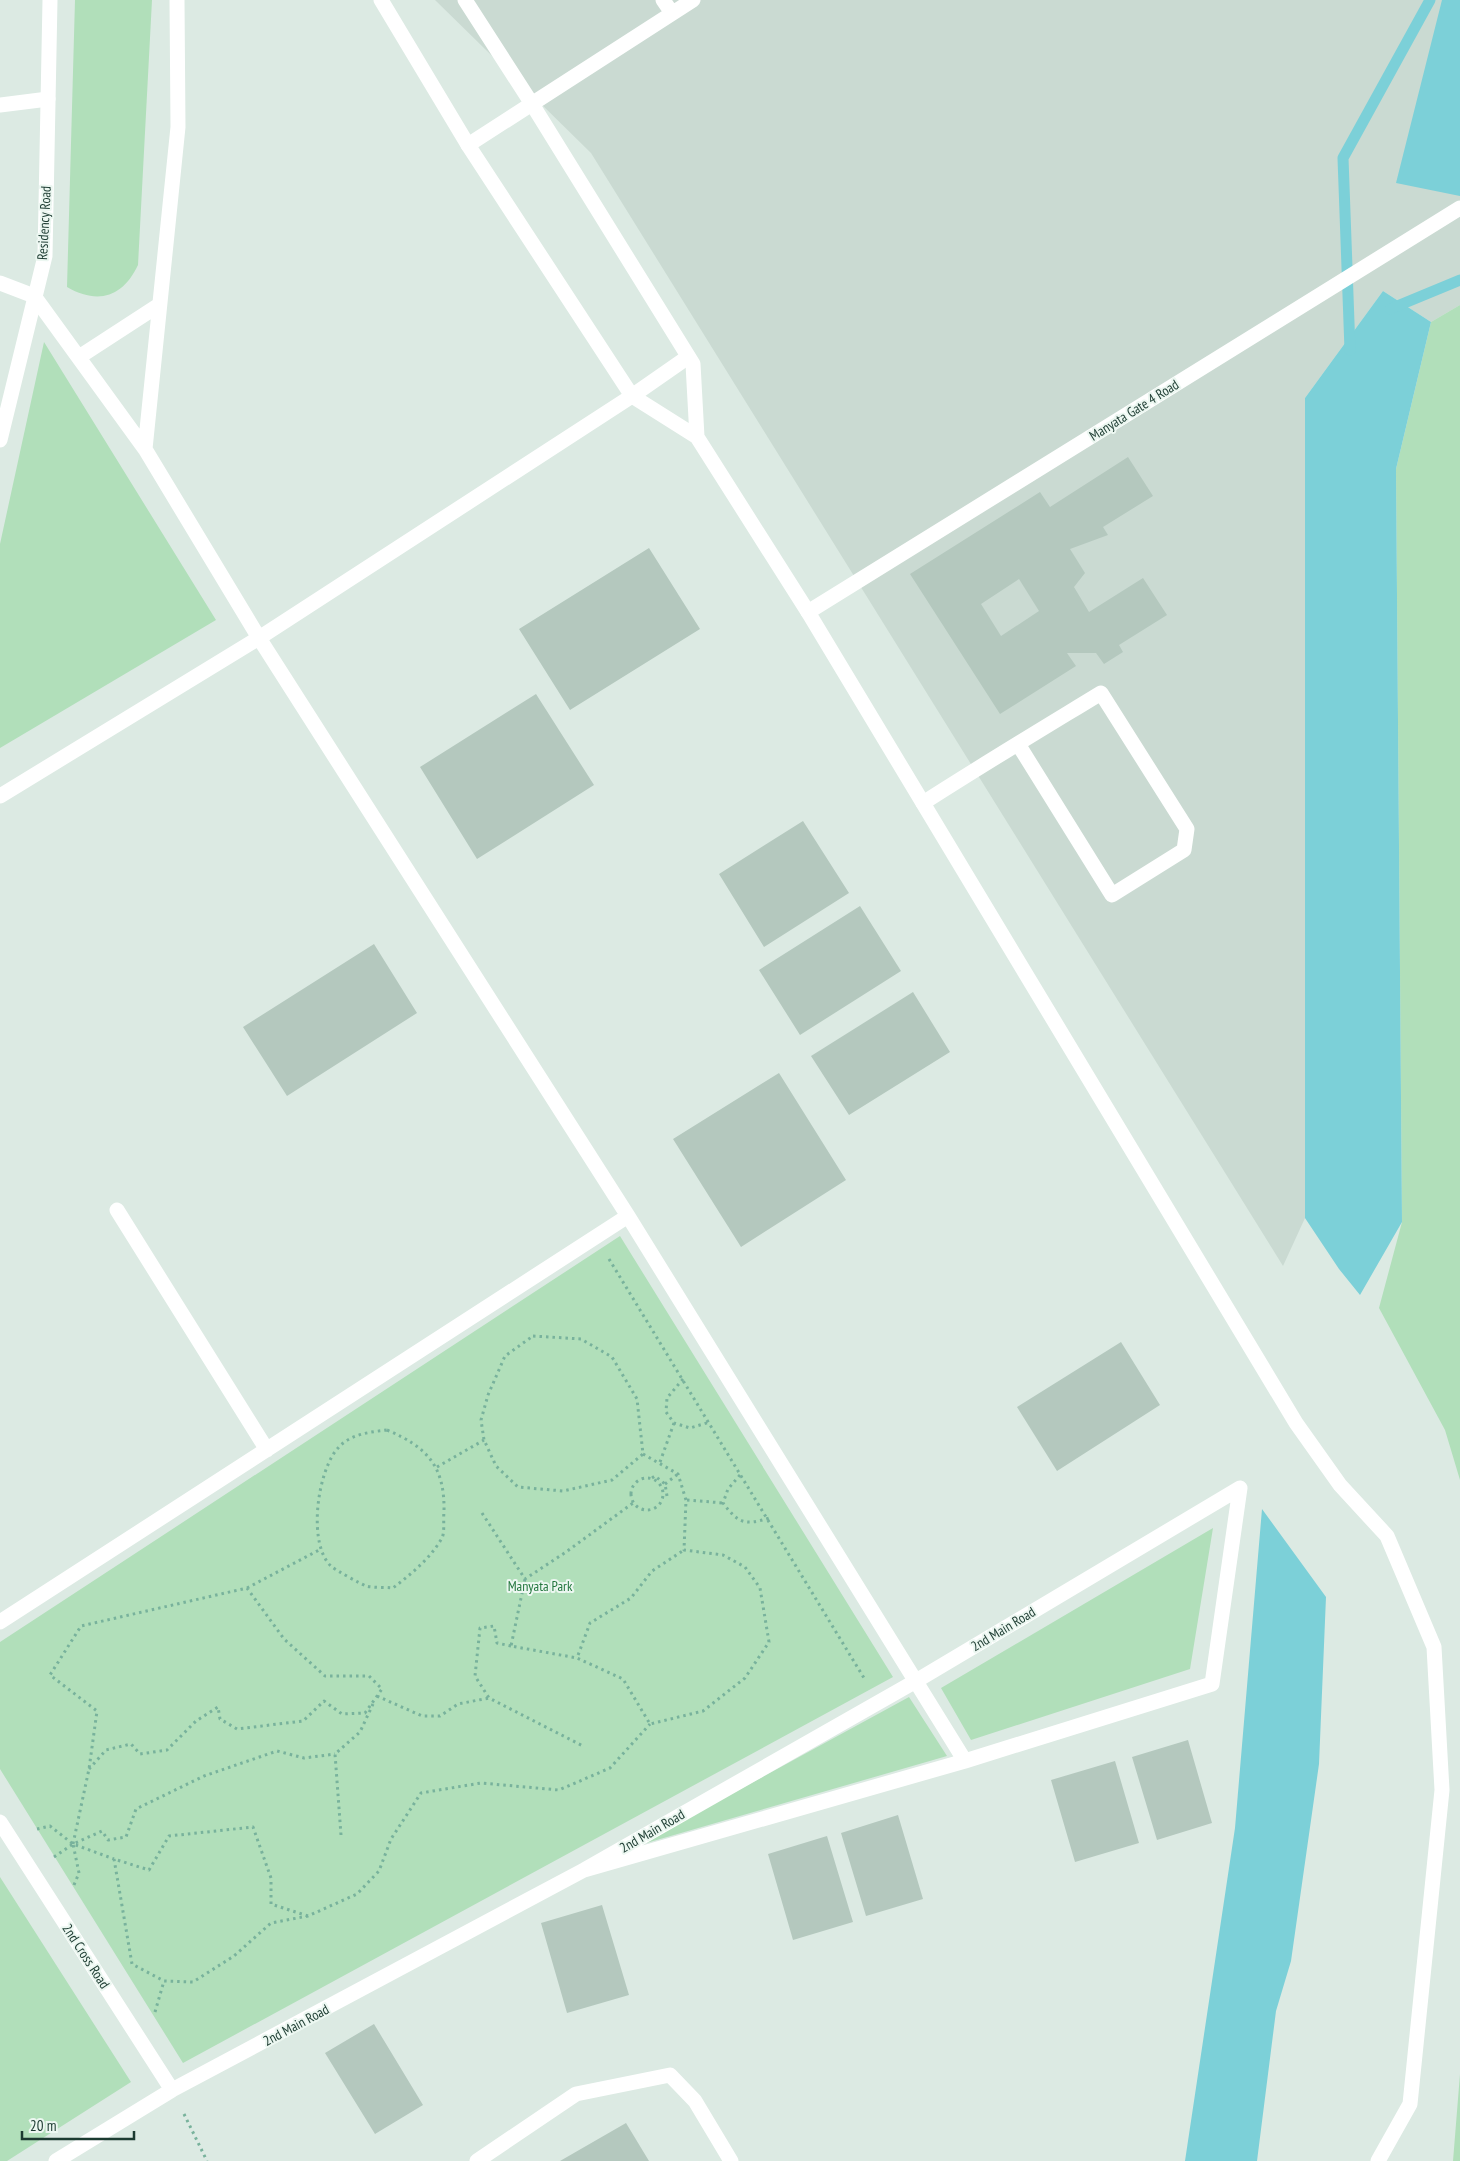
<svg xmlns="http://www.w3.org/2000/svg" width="1460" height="2161" viewBox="0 0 1460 2161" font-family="'PT Sans Narrow',sans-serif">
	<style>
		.built { fill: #cadad2 }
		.green { fill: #b1dfba }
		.water { fill: #7cd0d8 }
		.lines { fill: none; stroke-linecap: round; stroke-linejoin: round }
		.stream { stroke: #7cd0d8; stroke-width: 11 }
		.building { fill: #b4c8be; fill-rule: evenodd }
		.path { stroke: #78b29c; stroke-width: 3; stroke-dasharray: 2.5 4; stroke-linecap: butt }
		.service { stroke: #fff; stroke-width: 15 }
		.minor { stroke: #fff; stroke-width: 15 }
		.tertiary { stroke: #fff; stroke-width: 15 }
		.labels { text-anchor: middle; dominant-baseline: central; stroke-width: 4; stroke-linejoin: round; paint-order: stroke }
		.street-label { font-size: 14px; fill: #1c3b31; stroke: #ecf7f1 }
		.park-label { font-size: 14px; fill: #22763d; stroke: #ecf7f1 }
	</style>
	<rect width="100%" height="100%" fill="#dceae3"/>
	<path class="built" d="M 435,0 L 1460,0 L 1460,305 L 1431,322 L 1383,291 L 1305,398 L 1305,1218 L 1283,1266 L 591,153 Z"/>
	<path class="green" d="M 75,0 L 152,0 L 138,265 C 123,297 98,305 67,287 Z
		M 1460,305 L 1460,1480 L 1445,1430 L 1379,1308 L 1402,1222 L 1396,469 L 1431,322 Z
		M 44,342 L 216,620 L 0,748 L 0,544 Z
		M 620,1236 L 893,1677 L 183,2063 L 0,1769 L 0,1642 Z
		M 1213,1528 L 1190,1669 L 971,1740 L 941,1688 Z
		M 909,1697 L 947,1756 L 636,1846 Z
		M 0,1877 L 131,2082 L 7,2161 L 0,2161 Z
		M 1460,2074 L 1460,2161 L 1453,2161 Z"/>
	<path class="water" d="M 1442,0 L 1460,0 L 1460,196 L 1396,183 Z
		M 1383,291 L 1431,322 L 1396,469 L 1402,1222 L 1360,1295 L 1339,1269 L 1305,1218 L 1305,398 Z
		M 1262,1509 L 1326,1597 L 1319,1764 L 1291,1961 L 1276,2011 L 1257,2161 L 1185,2161 L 1235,1828 Z"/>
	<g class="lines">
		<path class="stream" d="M 1390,309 L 1460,280
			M 1350,350 L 1343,158 L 1430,0"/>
	</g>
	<path class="building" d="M 1128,457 L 1153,496 L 1103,527 L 1108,535 L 1070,549 L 1085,573 L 1074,587 L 1089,612 L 1143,578 L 1167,615 L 1119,645 L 1123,652 L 1104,664 L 1096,653 L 1067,653 L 1076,666 L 1000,714 L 910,574 L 1040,492 L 1050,507 ZM 1019,579 L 1039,611 L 1001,636 L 981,604 Z
		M 649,548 L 700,629 L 570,710 L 519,629 Z
		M 536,694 L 594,785 L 477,859 L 420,767 Z
		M 803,821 L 849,893 L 764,947 L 719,874 Z
		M 860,906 L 901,971 L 800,1035 L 759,970 Z
		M 374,944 L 417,1013 L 287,1096 L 243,1027 Z
		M 913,992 L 950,1052 L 849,1115 L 811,1056 Z
		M 779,1073 L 846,1180 L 741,1247 L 673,1139 Z
		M 1121,1342 L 1160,1405 L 1057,1471 L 1017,1407 Z
		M 1188,1740 L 1212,1823 L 1157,1840 L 1132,1757 Z
		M 1115,1761 L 1139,1843 L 1075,1862 L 1051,1780 Z
		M 898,1815 L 923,1899 L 866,1916 L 841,1833 Z
		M 827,1836 L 853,1922 L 793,1940 L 768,1854 Z
		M 602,1905 L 629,1995 L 567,2013 L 541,1923 Z
		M 374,2024 L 423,2105 L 375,2134 L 325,2053 Z
		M 626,2123 L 649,2161 L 560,2161 Z"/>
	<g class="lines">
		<path class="path" d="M 609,1259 L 864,1678
			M 533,1336 L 581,1339 L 612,1357 L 637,1399 L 643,1454 L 612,1480 L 563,1491 L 518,1487 L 496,1466 L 484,1440 L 481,1420 L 488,1395 L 505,1356 Z
			M 683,1379 L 667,1398 L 666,1412 L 674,1423 L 690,1428 L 710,1422
			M 387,1430 C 427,1447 445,1466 444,1512 C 443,1519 445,1532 442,1538 C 430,1559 411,1574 393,1588 C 385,1587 374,1588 366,1586 C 359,1583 339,1572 332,1567 C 307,1546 317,1471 338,1448 C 350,1434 370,1432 387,1430 Z
			M 643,1454 L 678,1474 L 686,1500 L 684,1550 L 723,1555 L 745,1567 L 760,1588 L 769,1642 L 745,1678 L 703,1711 L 650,1724 L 623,1679 L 577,1658 L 590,1623 L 631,1598 L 652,1571 L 684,1550
			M 660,1462 L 674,1423
			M 437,1467 L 484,1440
			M 740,1475 L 728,1489 L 723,1503 C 738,1523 745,1526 769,1518
			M631 1494a16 16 0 1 1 32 0a16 16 0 1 1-32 0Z
			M 652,1478 L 655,1476 L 665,1484 L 667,1496 L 664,1497
			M 665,1484 L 678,1474
			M 687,1500 L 723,1503
			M 482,1513 L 525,1579 L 566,1552 L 633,1503
			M 525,1579 L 511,1646 L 577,1658
			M 247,1588 L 321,1549
			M 511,1646 L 497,1643 L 494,1626 L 480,1628 L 475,1676 L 489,1698 L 583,1746
			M 377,1696 L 422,1716 L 440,1716 L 458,1704 L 489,1698
			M 37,1829 L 50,1826 L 73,1844
			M 341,1835 L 335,1754 L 360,1732 L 373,1704
			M 73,1844 L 89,1769 L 97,1711 L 50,1675 L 81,1626 L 247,1588 L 284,1639 L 325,1676 L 369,1676 L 382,1689 L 365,1713 L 342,1714 L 324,1701 L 303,1721 L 237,1729 L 220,1719 L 218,1707 L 196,1721 L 167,1750 L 140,1754 L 131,1744 L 106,1750 L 89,1769
			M 54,1857 L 73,1844 L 102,1831 L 108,1840 L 126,1837 L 136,1809 L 204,1776 L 277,1751 L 304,1758 L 335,1754
			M 74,1885 L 79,1873 L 73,1844 L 114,1859
			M 308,1916 L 271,1904 L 271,1878 L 253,1827 L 169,1836 L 149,1870 L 114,1859 L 132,1964 L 164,1981 L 193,1982 L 234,1956 L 271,1923 L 308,1916 L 357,1894 L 379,1871 L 391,1839 L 421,1793 L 481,1783 L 559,1790 L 610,1768 L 650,1724
			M 155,2012 L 164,1981
			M 184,2114 L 207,2161"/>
		<path class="service" d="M 663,0 L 672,13
			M 468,145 L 693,0
			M 34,296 L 145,449 L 259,638
			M 79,357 L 159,305
			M 145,449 L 178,127 L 177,0
			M 0,796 L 259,638 L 632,396 L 688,357
			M 923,803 C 982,765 1042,729 1101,693 L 1187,829 L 1184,850 L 1112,895 L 1018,744"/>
		<path class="minor" d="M 0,105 L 48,99
			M 0,283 L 34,296
			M 808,612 L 1460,208
			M 259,638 L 628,1216 L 965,1761 L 584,1870
			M 117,1210 L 267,1450
			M 0,1622 L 628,1216
			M 965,1761 L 1212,1684 L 1240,1488
			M 0,1822 L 172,2090
			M 56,2161 L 172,2090 L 584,1870 L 916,1681 L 1240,1488
			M 477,2161 L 576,2094 L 670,2075 L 695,2101 L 731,2161"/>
		<path class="tertiary" d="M 381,0 L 468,145 L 632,396 L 697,437 L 808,612 L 1296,1423 L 1340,1485 L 1387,1536 L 1434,1647 L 1442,1790 L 1410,2104 L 1378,2161
			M 465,0 L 532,104 L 693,364 L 697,437
			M 0,440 L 45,256 L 50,0"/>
	</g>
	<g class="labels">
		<g class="street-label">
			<text transform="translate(44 223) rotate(-87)">Residency Road</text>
			<text transform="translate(1134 410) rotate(-32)">Manyata Gate 4 Road</text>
			<text transform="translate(1003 1629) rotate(-31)">2nd Main Road</text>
			<text transform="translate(652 1831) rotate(-30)">2nd Main Road</text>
			<text transform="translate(86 1956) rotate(57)">2nd Cross Road</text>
			<text transform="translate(296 2025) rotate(-28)">2nd Main Road</text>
		</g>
		<g class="park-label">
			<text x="540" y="1586">Manyata Park</text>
		</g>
	</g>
	<path d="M22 2131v8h112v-8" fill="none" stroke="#1c3b31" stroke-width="2.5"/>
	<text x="30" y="2131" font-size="15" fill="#1c3b31" stroke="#ecf7f1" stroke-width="4" paint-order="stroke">20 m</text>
</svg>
